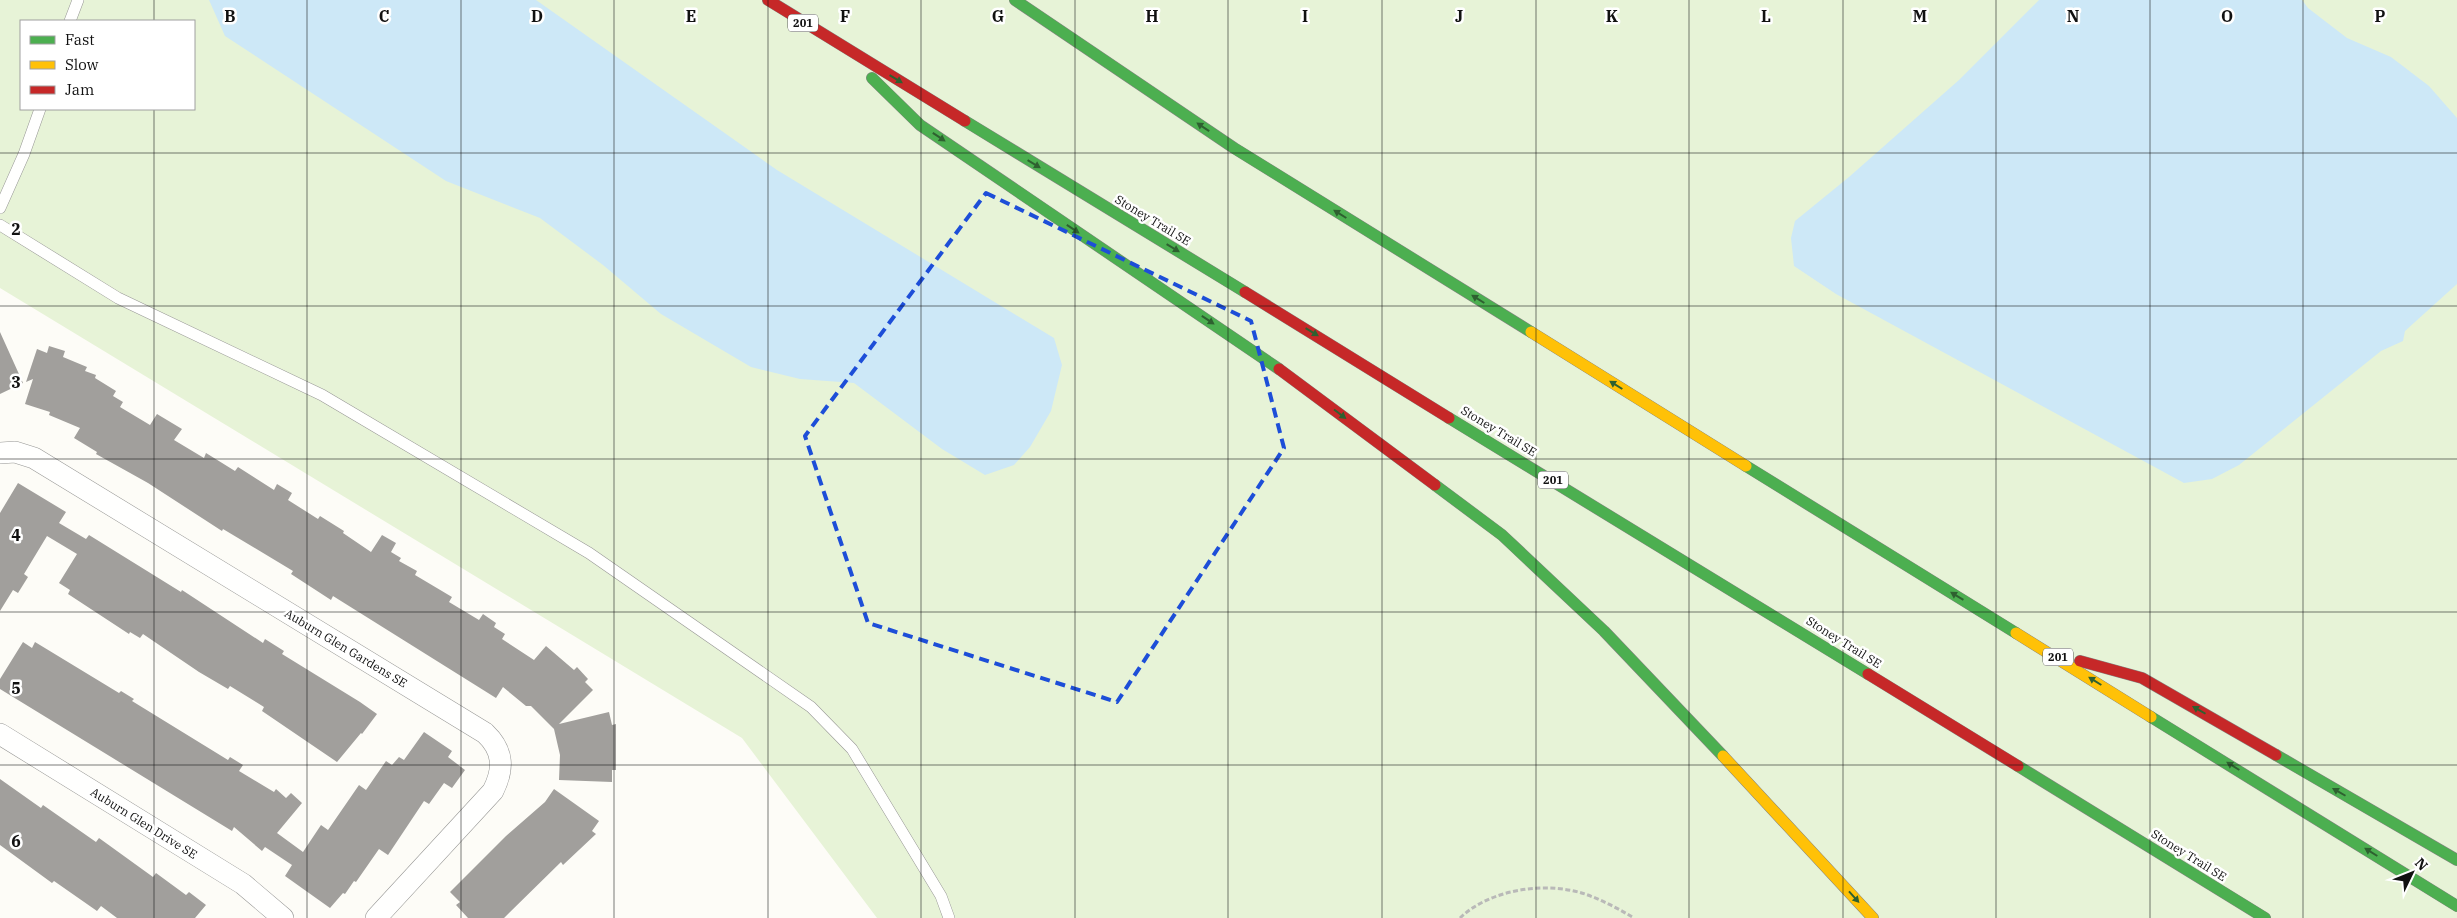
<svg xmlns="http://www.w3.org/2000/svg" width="2457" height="918" viewBox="0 0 2457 918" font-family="'IBM Plex Serif',serif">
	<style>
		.green { fill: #e7f3d7; fill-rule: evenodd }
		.water { fill: #cde8f7 }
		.building { fill: #a19f9c }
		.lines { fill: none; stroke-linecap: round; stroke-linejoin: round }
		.lane-casing { stroke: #979795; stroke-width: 12 }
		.street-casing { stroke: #979795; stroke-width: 22 }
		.fast-casing { stroke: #858482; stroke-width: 12 }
		.slow-casing { stroke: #858482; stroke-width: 12 }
		.jam-casing { stroke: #858482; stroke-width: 12 }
		.path { stroke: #b9b9b8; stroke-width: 3; stroke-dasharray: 5 2.5; stroke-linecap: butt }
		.lane { stroke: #fffffe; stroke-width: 11 }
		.street { stroke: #fffffe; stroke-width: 21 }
		.fast { stroke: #4caf50; stroke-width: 11 }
		.slow { stroke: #ffc107; stroke-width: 11 }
		.jam { stroke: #c62828; stroke-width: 11 }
		.oneway { fill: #2e6030 }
		.marked { fill: none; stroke: #1d4ed8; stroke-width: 4; stroke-dasharray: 10 6; stroke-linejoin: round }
		.grid { fill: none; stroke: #111; stroke-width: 1; stroke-opacity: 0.55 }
		.labels { text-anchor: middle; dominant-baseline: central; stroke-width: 5; stroke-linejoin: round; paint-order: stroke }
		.shield { fill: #fff; stroke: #585858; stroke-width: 1 }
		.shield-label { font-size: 11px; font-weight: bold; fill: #111 }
		.street-label { font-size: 12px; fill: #111; stroke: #fff }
		.grid-label { font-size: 16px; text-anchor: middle; font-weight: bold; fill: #111; stroke: #fff; stroke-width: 5; stroke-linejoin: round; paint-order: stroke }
	</style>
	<rect width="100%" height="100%" fill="#fdfcf7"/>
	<path class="green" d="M 0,0 L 2457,0 L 2457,918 L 877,918 L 742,738 L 0,288 ZM 21,21 L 194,21 L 194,109 L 21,109 Z"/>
	<path class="water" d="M 209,0 L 536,0 L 777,170 L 1054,338 L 1062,365 L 1051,411 L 1030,447 L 1014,465 L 985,475 L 942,449 L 854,383 L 800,379 L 751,367 L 661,314 L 603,265 L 540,218 L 446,181 L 225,36 Z
		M 2039,0 L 2302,0 L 2308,8 L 2347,38 L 2391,57 L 2429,86 L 2457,118 L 2457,284 L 2405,331 L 2403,341 L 2381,351 L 2239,465 L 2212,479 L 2184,483 L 1836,294 L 1794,266 L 1791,238 L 1795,221 L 1849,177 L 1959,80 Z"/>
	<path class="building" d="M 0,332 L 23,383 L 0,394 Z
		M 49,346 L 65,351 L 63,357 L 87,367 L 85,371 L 96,375 L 95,378 L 116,391 L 113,396 L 123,402 L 120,407 L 150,425 L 157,414 L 182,429 L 174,440 L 204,458 L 206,453 L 235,471 L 238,467 L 274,490 L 277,484 L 292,493 L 288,500 L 318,519 L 320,516 L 344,531 L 343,533 L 371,552 L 382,535 L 396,543 L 391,552 L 401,558 L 399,561 L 417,571 L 415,575 L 452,597 L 449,602 L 479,620 L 483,614 L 496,623 L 494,627 L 505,634 L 502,639 L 534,660 L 546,646 L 574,670 L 577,667 L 588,679 L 585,682 L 593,690 L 559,724 L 609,712 L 612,725 L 616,724 L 616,770 L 612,770 L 612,782 L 559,780 L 560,755 L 554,729 L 531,706 L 526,706 L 503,687 L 496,698 L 333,596 L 331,600 L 291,574 L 293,571 L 223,529 L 222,531 L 148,483 L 96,454 L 97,452 L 74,438 L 80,428 L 49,415 L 50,412 L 25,404 L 33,379 L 26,382 L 37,349 L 47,353 Z
		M 18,483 L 66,512 L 59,523 L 86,539 L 89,535 L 181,592 L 182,590 L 263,643 L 265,639 L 284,651 L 282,654 L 360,702 L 377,714 L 362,734 L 361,733 L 337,762 L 262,711 L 264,707 L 230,686 L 228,689 L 199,672 L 143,634 L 140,638 L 130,632 L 129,634 L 68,594 L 70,590 L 59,583 L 77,554 L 47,536 L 24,574 L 28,577 L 18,593 L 13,590 L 0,611 L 0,513 Z
		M 23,642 L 32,648 L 35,642 L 119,693 L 121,691 L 134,699 L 132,701 L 228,760 L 230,757 L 243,765 L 239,771 L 274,792 L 276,789 L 286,798 L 291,793 L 302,803 L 277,833 L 303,852 L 321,825 L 328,830 L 359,785 L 366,790 L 386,761 L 392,765 L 399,757 L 404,760 L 424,732 L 452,751 L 448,757 L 465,770 L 452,788 L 444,783 L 429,804 L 424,801 L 388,855 L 379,849 L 356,882 L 354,881 L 345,894 L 343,893 L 330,908 L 285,876 L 292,865 L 265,847 L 262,851 L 234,827 L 232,831 L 0,689 L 0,679 Z
		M 0,779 L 41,808 L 43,805 L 96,842 L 99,838 L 153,877 L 156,873 L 186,895 L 189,892 L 206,905 L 195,918 L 117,918 L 101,906 L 97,911 L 54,881 L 52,883 L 0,845 Z
		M 554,789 L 599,821 L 592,831 L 596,834 L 563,865 L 561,862 L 504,918 L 468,918 L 456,905 L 460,902 L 450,892 L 506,836 L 545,802 Z"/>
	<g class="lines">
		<g class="lane-casing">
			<path id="lane" d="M 70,21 L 78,0
				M 0,208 L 24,154 L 40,109
				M 0,225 L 118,298 L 322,395 L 589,553 L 811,707 L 852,749 L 941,896 L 949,918"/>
		</g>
		<g class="street-casing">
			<path id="street" d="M 0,453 L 15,452 L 34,458 L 485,733 C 504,751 504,769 493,791 L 376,918
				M 0,734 L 243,884 L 283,918"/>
		</g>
		<g class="fast-casing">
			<path id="fast" d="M 1015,0 L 1234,148 L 1531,332
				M 872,78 L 920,125 L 1279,369
				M 965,121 L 1245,292
				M 1449,418 L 1868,674
				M 1746,466 L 2016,633
				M 1435,485 L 1502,535 L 1604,631 L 1723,756
				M 2151,717 L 2457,906
				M 2276,755 L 2457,860
				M 2018,766 L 2265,918"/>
		</g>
		<g class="slow-casing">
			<path id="slow" d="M 1531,332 L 1746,466
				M 2016,633 L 2151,717
				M 1723,756 L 1873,918"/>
		</g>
		<g class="jam-casing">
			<path id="jam" d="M 768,0 L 965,121
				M 1245,292 L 1449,418
				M 1279,369 L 1435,485
				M 2080,661 L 2142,678 L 2276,755
				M 1868,674 L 2018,766"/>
		</g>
		<path class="path" d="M 1460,918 C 1490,889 1546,881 1585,894 C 1602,900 1619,909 1634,918"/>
		<use href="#lane" class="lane"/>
		<use href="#street" class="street"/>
		<use href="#fast" class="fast"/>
		<use href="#slow" class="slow"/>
		<use href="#jam" class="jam"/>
	</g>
	<defs><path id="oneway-solid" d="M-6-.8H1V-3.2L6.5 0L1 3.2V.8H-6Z" transform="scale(1.25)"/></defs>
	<g class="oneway">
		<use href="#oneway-solid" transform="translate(896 79) rotate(31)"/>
		<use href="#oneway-solid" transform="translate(1203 127) rotate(-146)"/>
		<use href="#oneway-solid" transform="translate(939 137) rotate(34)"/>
		<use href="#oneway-solid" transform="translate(1034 164) rotate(31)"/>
		<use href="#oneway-solid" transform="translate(1340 214) rotate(-148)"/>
		<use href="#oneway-solid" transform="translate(1073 229) rotate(34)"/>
		<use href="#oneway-solid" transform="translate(1173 248) rotate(31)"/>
		<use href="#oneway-solid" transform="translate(1478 299) rotate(-148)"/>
		<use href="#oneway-solid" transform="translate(1208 320) rotate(34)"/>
		<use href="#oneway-solid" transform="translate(1312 332) rotate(31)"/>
		<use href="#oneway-solid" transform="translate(1616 385) rotate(-148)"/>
		<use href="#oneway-solid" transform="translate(1340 414) rotate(37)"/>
		<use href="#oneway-solid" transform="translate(1957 596) rotate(-149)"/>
		<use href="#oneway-solid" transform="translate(2095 681) rotate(-148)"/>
		<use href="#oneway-solid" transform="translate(2199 710) rotate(-150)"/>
		<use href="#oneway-solid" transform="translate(2233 766) rotate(-148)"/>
		<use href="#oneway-solid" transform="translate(2339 792) rotate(-150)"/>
		<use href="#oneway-solid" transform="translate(2371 852) rotate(-148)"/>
		<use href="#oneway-solid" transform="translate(1854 897) rotate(48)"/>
	</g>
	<path class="marked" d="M 986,193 L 1251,321 L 1284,448 L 1117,702 L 868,623 L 805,436 Z"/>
	<path class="grid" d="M 154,0 L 154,21M 307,0 L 307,918M 461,0 L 461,918M 614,0 L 614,918M 768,0 L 768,918M 921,0 L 921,918M 1075,0 L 1075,918M 1228,0 L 1228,918M 1382,0 L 1382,918M 1536,0 L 1536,918M 1689,0 L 1689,918M 1843,0 L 1843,918M 1996,0 L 1996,918M 2150,0 L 2150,918M 2303,0 L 2303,918M 154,109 L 154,918M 0,153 L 2457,153M 0,306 L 2457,306M 0,459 L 2457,459M 0,612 L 2457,612M 0,765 L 2457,765"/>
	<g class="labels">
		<g class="shield">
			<rect x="788" y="14.5" width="30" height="17" rx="4"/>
			<rect x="1538" y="471.5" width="30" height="17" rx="4"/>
			<rect x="2043" y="648.5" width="30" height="17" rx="4"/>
		</g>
		<g class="shield-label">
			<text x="803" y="23">201</text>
			<text x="1553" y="480">201</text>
			<text x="2058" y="657">201</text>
		</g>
		<g class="street-label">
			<text transform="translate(1153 220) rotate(31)">Stoney Trail SE</text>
			<text transform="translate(1499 431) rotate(31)">Stoney Trail SE</text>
			<text transform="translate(1844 642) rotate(32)">Stoney Trail SE</text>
			<text transform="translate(346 648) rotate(31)">Auburn Glen Gardens SE</text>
			<text transform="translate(144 823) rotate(32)">Auburn Glen Drive SE</text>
			<text transform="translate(2189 855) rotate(32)">Stoney Trail SE</text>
		</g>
	</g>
	<g class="grid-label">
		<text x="230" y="22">B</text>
		<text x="384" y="22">C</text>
		<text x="537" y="22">D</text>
		<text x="691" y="22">E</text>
		<text x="845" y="22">F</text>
		<text x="998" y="22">G</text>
		<text x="1152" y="22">H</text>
		<text x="1305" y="22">I</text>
		<text x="1459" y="22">J</text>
		<text x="1612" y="22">K</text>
		<text x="1766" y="22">L</text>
		<text x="1920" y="22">M</text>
		<text x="2073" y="22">N</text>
		<text x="2227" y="22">O</text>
		<text x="2380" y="22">P</text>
		<text x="16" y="235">2</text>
		<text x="16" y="388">3</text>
		<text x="16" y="541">4</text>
		<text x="16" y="694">5</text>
		<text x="16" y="847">6</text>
	</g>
	<rect x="20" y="20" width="175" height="90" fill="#ffffff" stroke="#a0a0a0"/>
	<rect x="30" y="36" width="25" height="8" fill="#4caf50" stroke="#a0a0a0"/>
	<text x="65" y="45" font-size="15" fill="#111111">Fast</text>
	<rect x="30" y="61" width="25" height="8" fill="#ffc107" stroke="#a0a0a0"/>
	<text x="65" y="70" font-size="15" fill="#111111">Slow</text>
	<rect x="30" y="86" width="25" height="8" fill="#c62828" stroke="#a0a0a0"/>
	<text x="65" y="95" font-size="15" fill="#111111">Jam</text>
	<g transform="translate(2412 873) rotate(47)" stroke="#ffffff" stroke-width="4" paint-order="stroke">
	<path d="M0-4L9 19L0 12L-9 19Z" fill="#111111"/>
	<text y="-8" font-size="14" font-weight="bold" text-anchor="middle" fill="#111111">N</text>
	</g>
</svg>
